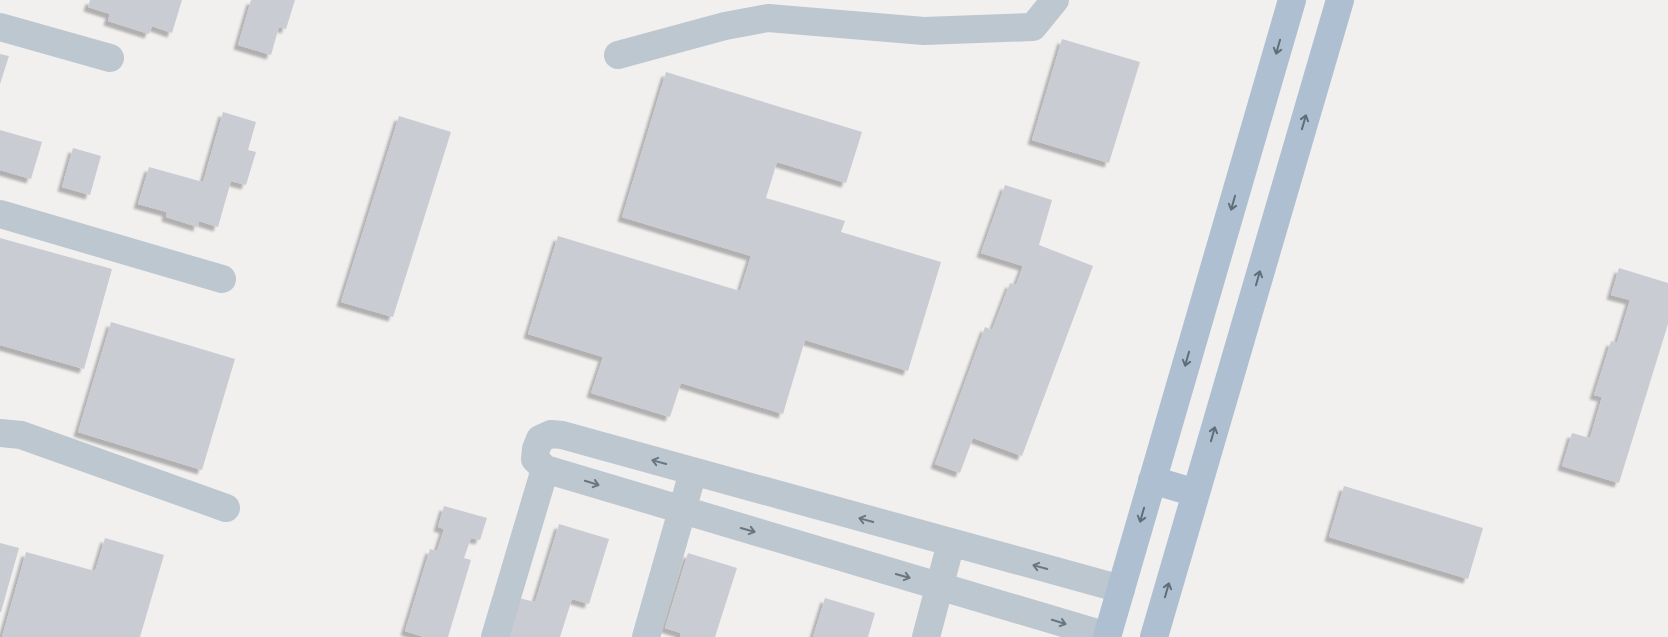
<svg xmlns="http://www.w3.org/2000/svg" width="1668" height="637" viewBox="0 0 1668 637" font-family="'PT Sans',sans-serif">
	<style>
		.building { fill: #c9ccd2; filter: url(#shadow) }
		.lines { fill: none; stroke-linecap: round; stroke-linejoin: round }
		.minor { stroke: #bcc7cf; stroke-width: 28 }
		.major { stroke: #adbfd0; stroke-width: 28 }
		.oneway { stroke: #606e7a }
		.oneway2 { stroke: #697680 }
	</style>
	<defs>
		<filter id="shadow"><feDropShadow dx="-4.5" dy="4.5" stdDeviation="1" flood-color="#0004"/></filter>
	</defs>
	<rect width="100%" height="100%" fill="#f2efef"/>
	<path class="building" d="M 90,0 L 182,0 L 172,33 L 152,26 L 149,34 L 108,21 L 110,14 L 88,7 Z
		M 251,0 L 295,0 L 286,29 L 279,27 L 271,55 L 238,45 Z
		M 1062,39 L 1140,62 L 1109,163 L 1032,140 Z
		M 0,54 L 9,56 L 0,84 Z
		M 666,72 L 862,132 L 846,183 L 777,162 L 766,198 L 845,221 L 841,232 L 941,262 L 908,371 L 805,340 L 783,414 L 681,383 L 670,417 L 591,393 L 603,357 L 528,334 L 558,236 L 740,291 L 751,256 L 622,217 Z
		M 223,112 L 256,122 L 248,150 L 256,152 L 246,185 L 231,181 L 218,227 L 199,221 L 198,227 L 166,217 L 167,212 L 138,204 L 149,167 L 203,182 Z
		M 399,116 L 451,132 L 393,317 L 341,302 Z
		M 0,130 L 42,142 L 31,179 L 0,170 Z
		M 73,148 L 101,156 L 90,195 L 62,187 Z
		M 1005,185 L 1052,200 L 1039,245 L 1093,266 L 1022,456 L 973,438 L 960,473 L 935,464 L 985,327 L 992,330 L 1010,283 L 1016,285 L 1023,266 L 981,253 Z
		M 0,238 L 112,269 L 84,369 L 0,345 Z
		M 1619,268 L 1668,283 L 1668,324 L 1619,483 L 1562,466 L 1572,433 L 1590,438 L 1602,397 L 1594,395 L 1611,341 L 1617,343 L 1630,300 L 1611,295 Z
		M 111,322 L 235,359 L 202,470 L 78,432 Z
		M 1344,486 L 1483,528 L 1468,579 L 1329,537 Z
		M 444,506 L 487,518 L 480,540 L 471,538 L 464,558 L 471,560 L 448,637 L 424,637 L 405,631 L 430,549 L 437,551 L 444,529 L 438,527 Z
		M 559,524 L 609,539 L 589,604 L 572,599 L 560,637 L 507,637 L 519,598 L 535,602 Z
		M 105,538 L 164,555 L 140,637 L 2,637 L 26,552 L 95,571 Z
		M 0,543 L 19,548 L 1,612 L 0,612 Z
		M 688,553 L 737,568 L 715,637 L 680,637 L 681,633 L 665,628 Z
		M 825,598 L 875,613 L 868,637 L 813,637 Z"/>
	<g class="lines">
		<path class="minor" d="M 0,27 L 110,58
			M 618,55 L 725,26 L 768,18 L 924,31 L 1033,27 L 1055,0
			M 0,214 L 222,279
			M 0,433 L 21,435 L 226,508
			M 1107,636 L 545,469 L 535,459 L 536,449 L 540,439 L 551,434 L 562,435 L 1121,589
			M 495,637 L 545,469
			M 646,637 L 693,472
			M 926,637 L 951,543"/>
		<path class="major" d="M 1152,480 L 1196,493
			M 1107,637 L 1292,0
			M 1154,637 L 1340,0"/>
	</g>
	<defs><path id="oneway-shaft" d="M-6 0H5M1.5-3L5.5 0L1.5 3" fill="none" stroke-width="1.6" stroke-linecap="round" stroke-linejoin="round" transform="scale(1.25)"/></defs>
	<g class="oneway">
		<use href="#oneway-shaft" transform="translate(1278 47) rotate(106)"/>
		<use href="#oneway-shaft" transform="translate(1304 122) rotate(-74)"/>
		<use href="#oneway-shaft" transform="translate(1233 203) rotate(106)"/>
		<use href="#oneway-shaft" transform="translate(1258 278) rotate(-74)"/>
		<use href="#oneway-shaft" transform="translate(1187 359) rotate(106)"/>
		<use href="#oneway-shaft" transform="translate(1213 434) rotate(-74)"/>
		<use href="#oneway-shaft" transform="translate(1142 515) rotate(106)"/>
		<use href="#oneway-shaft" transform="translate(1167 590) rotate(-74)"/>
	</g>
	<g class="oneway2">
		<use href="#oneway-shaft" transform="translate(659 462) rotate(-165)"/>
		<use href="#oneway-shaft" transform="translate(592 483) rotate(17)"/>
		<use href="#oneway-shaft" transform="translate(866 520) rotate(-165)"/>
		<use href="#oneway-shaft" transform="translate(748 530) rotate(16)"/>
		<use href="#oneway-shaft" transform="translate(1040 567) rotate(-165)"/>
		<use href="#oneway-shaft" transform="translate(903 576) rotate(16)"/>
		<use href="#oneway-shaft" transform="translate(1059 622) rotate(17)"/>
	</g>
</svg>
